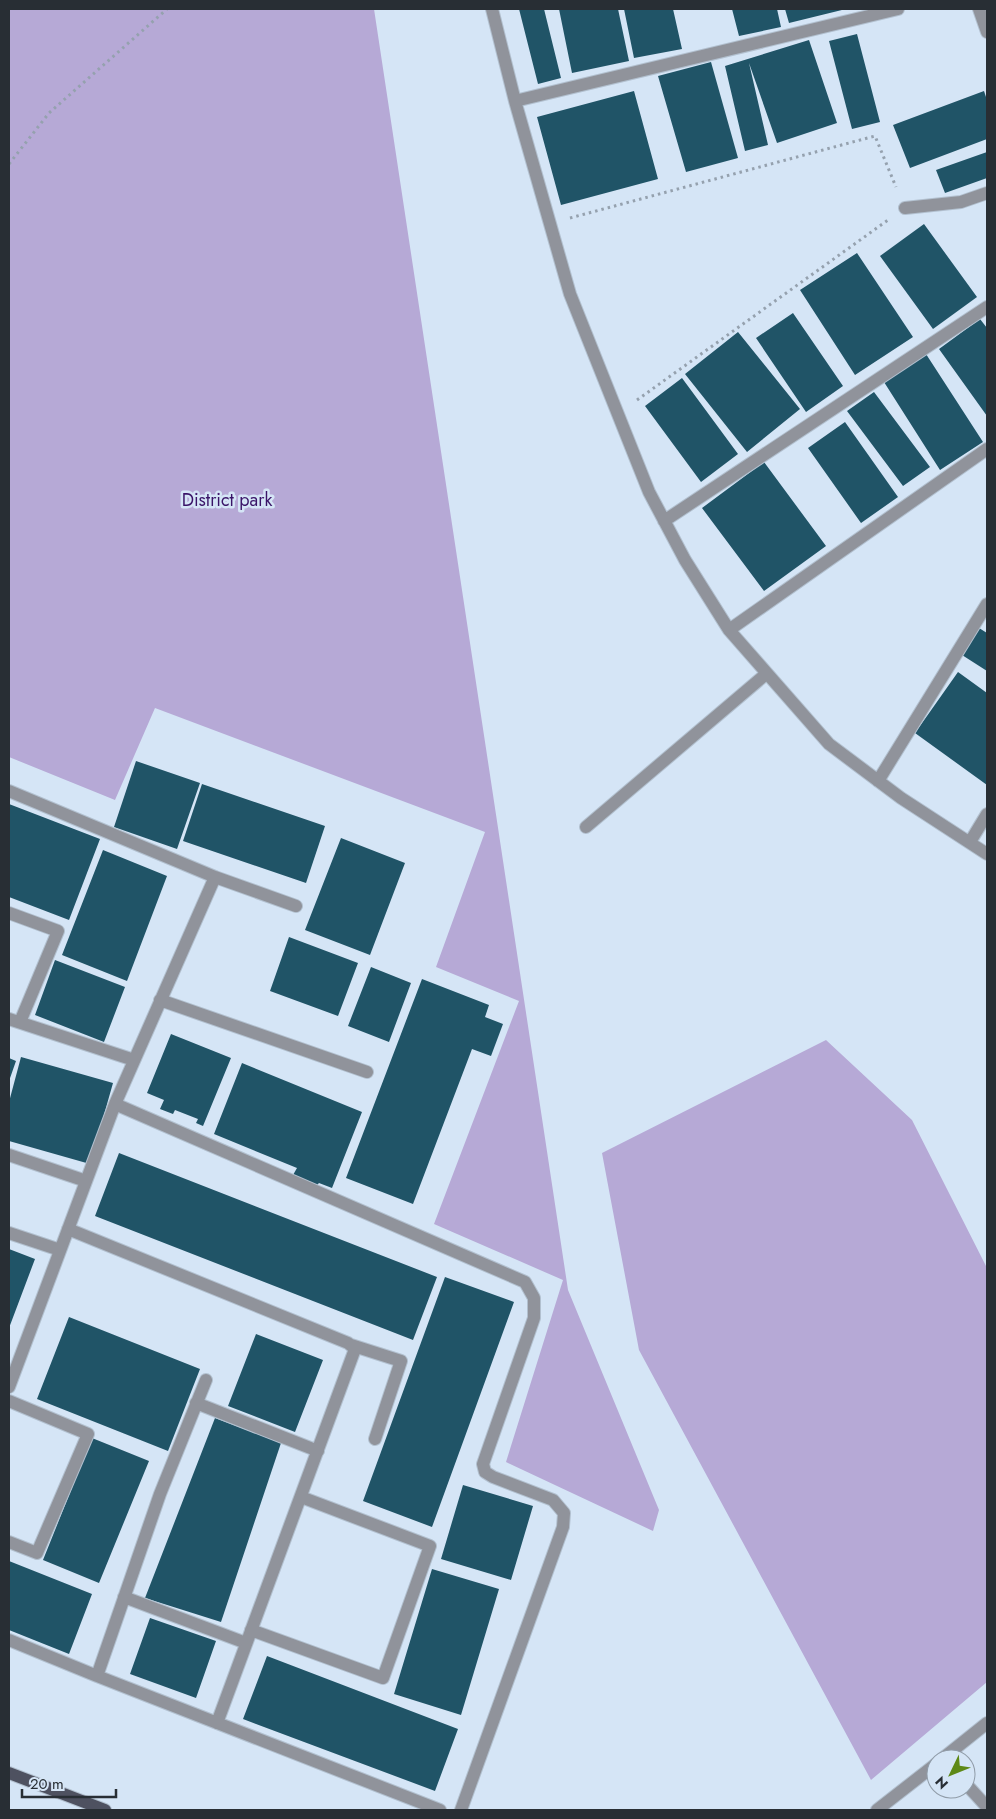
<svg xmlns="http://www.w3.org/2000/svg" width="996" height="1819" viewBox="0 0 996 1819" font-family="Jost,sans-serif">
	<style>
		.green { fill: #b6a9d6 }
		.building { fill: #205467 }
		.lines { fill: none; stroke-linecap: round; stroke-linejoin: round }
		.minor-casing { stroke: #b2c0cf; stroke-width: 14 }
		.major-casing { stroke: #b2c0cf; stroke-width: 14 }
		.path { stroke: #95a1ae; stroke-width: 3; stroke-dasharray: 2.5 4; stroke-linecap: butt }
		.minor { stroke: #90939b; stroke-width: 12 }
		.major { stroke: #4e5160; stroke-width: 12 }
		.labels { text-anchor: middle; dominant-baseline: central; stroke-width: 5; stroke-linejoin: round; paint-order: stroke }
		.park-label { font-size: 18px; fill: #3a1468; stroke: #d5e5f6 }
	</style>
	<rect width="100%" height="100%" fill="#d5e5f6"/>
	<path class="green" d="M 9,9 L 374,9 L 568,1290 L 659,1510 L 653,1531 L 506,1462 L 563,1280 L 434,1224 L 519,1001 L 436,967 L 485,832 L 155,708 L 115,800 L 9,757 Z
		M 826,1040 L 912,1120 L 987,1268 L 987,1682 L 871,1780 L 639,1350 L 602,1153 Z"/>
	<path class="building" d="M 519,9 L 544,9 L 561,78 L 538,84 Z
		M 559,9 L 618,9 L 629,61 L 572,73 Z
		M 624,9 L 673,9 L 682,49 L 634,58 Z
		M 732,9 L 777,9 L 781,27 L 739,36 Z
		M 785,9 L 846,9 L 789,23 Z
		M 857,34 L 880,122 L 852,129 L 829,41 Z
		M 809,40 L 837,123 L 777,143 L 749,63 L 768,145 L 745,151 L 725,66 Z
		M 711,62 L 738,158 L 686,172 L 658,76 Z
		M 634,91 L 658,179 L 561,205 L 537,117 Z
		M 984,91 L 987,100 L 987,139 L 910,168 L 893,125 Z
		M 987,152 L 987,178 L 945,193 L 936,170 Z
		M 924,224 L 977,297 L 933,329 L 880,256 Z
		M 857,253 L 913,337 L 855,375 L 800,290 Z
		M 793,313 L 843,386 L 806,412 L 756,338 Z
		M 980,319 L 987,328 L 987,416 L 939,349 Z
		M 738,332 L 800,409 L 747,452 L 685,374 Z
		M 926,354 L 983,442 L 940,470 L 884,382 Z
		M 682,378 L 738,454 L 701,482 L 645,406 Z
		M 874,392 L 930,467 L 903,486 L 847,411 Z
		M 845,422 L 898,497 L 861,523 L 808,448 Z
		M 764,462 L 826,546 L 764,591 L 702,508 Z
		M 979,628 L 987,633 L 987,671 L 962,655 Z
		M 958,672 L 987,693 L 987,785 L 915,733 Z
		M 136,761 L 200,783 L 177,849 L 114,827 Z
		M 202,784 L 325,826 L 306,883 L 183,841 Z
		M 9,804 L 100,839 L 69,920 L 9,897 Z
		M 341,838 L 405,863 L 370,955 L 305,930 Z
		M 103,850 L 167,876 L 127,981 L 62,955 Z
		M 289,937 L 358,963 L 338,1016 L 270,991 Z
		M 55,960 L 125,987 L 104,1042 L 35,1015 Z
		M 371,967 L 411,983 L 389,1042 L 348,1026 Z
		M 422,979 L 489,1005 L 485,1017 L 503,1024 L 491,1056 L 472,1049 L 413,1204 L 346,1178 Z
		M 171,1034 L 231,1058 L 203,1126 L 196,1123 L 198,1119 L 175,1110 L 173,1114 L 160,1109 L 164,1100 L 147,1093 Z
		M 21,1057 L 113,1083 L 90,1164 L 9,1141 L 9,1102 Z
		M 9,1058 L 16,1061 L 9,1081 Z
		M 242,1063 L 362,1112 L 332,1188 L 319,1183 L 317,1185 L 293,1175 L 297,1168 L 214,1134 Z
		M 119,1153 L 437,1277 L 413,1340 L 95,1216 Z
		M 9,1249 L 35,1259 L 9,1328 Z
		M 445,1277 L 514,1302 L 432,1527 L 363,1501 Z
		M 69,1317 L 200,1369 L 168,1451 L 37,1399 Z
		M 256,1334 L 323,1360 L 295,1432 L 228,1406 Z
		M 215,1418 L 281,1443 L 221,1622 L 145,1598 Z
		M 92,1438 L 149,1461 L 99,1583 L 43,1560 Z
		M 463,1485 L 533,1506 L 511,1580 L 441,1559 Z
		M 9,1561 L 92,1594 L 69,1654 L 9,1630 Z
		M 432,1569 L 499,1589 L 461,1715 L 394,1694 Z
		M 150,1618 L 216,1641 L 196,1698 L 130,1674 Z
		M 267,1656 L 458,1729 L 435,1791 L 243,1719 Z"/>
	<g class="lines">
		<g class="minor-casing">
			<path id="minor" d="M 492,9 L 515,101 L 570,294 L 649,492 L 685,560 L 729,630 L 829,744 L 901,798 L 987,854
				M 979,9 L 987,32
				M 515,101 L 898,9
				M 905,208 L 961,202 L 987,193
				M 664,521 L 987,307
				M 729,630 L 987,449
				M 878,781 L 987,604
				M 9,791 L 215,877 L 296,906
				M 586,827 L 766,674
				M 970,842 L 987,814
				M 9,913 L 58,931 L 20,1022
				M 160,1000 L 367,1072
				M 9,1019 L 134,1060
				M 115,1104 L 525,1282 L 534,1298 L 534,1318 L 483,1464 L 485,1472 L 493,1477 L 553,1500 L 564,1513 L 563,1527 L 461,1810
				M 9,1155 L 86,1181
				M 68,1229 L 348,1343 L 355,1349 L 217,1723
				M 9,1233 L 60,1250
				M 351,1345 L 401,1361 L 375,1439
				M 9,1387 L 115,1104 L 215,877
				M 9,1401 L 88,1434 L 37,1553 L 9,1542
				M 196,1403 L 318,1451
				M 124,1597 L 246,1643
				M 251,1630 L 383,1678 L 430,1546 L 301,1497
				M 9,1640 L 97,1676 L 160,1494 L 206,1380
				M 97,1676 L 440,1810
				M 942,1759 L 987,1723
				M 966,1784 L 987,1807
				M 877,1810 L 936,1764"/>
		</g>
		<g class="major-casing">
			<path id="major" d="M 9,1773 L 105,1810"/>
		</g>
		<path class="path" d="M 9,164 L 49,113 L 167,9
			M 570,218 L 875,136 L 896,187
			M 637,400 L 888,220"/>
		<use href="#minor" class="minor"/>
		<use href="#major" class="major"/>
	</g>
	<g class="labels">
		<g class="park-label">
			<text x="227" y="500">District park</text>
		</g>
	</g>
	<rect width="996" height="1819" fill="none" stroke="#282e34" stroke-width="20"/>
	<g transform="translate(951 1774) rotate(227)"><circle r="24" fill="#d5e5f6" stroke="#909ca8"/>
	<path d="M0-4L9 19L0 12L-9 19Z" fill="#5e8917"/>
	<text y="-8" font-size="14" font-weight="bold" text-anchor="middle" fill="#282e34">N</text>
	</g>
	<path d="M22 1789v8h94v-8" fill="none" stroke="#282e34" stroke-width="2.5"/>
	<text x="30" y="1789" font-size="15" fill="#282e34" stroke="#d5e5f6" stroke-width="4" paint-order="stroke">20 m</text>
</svg>
